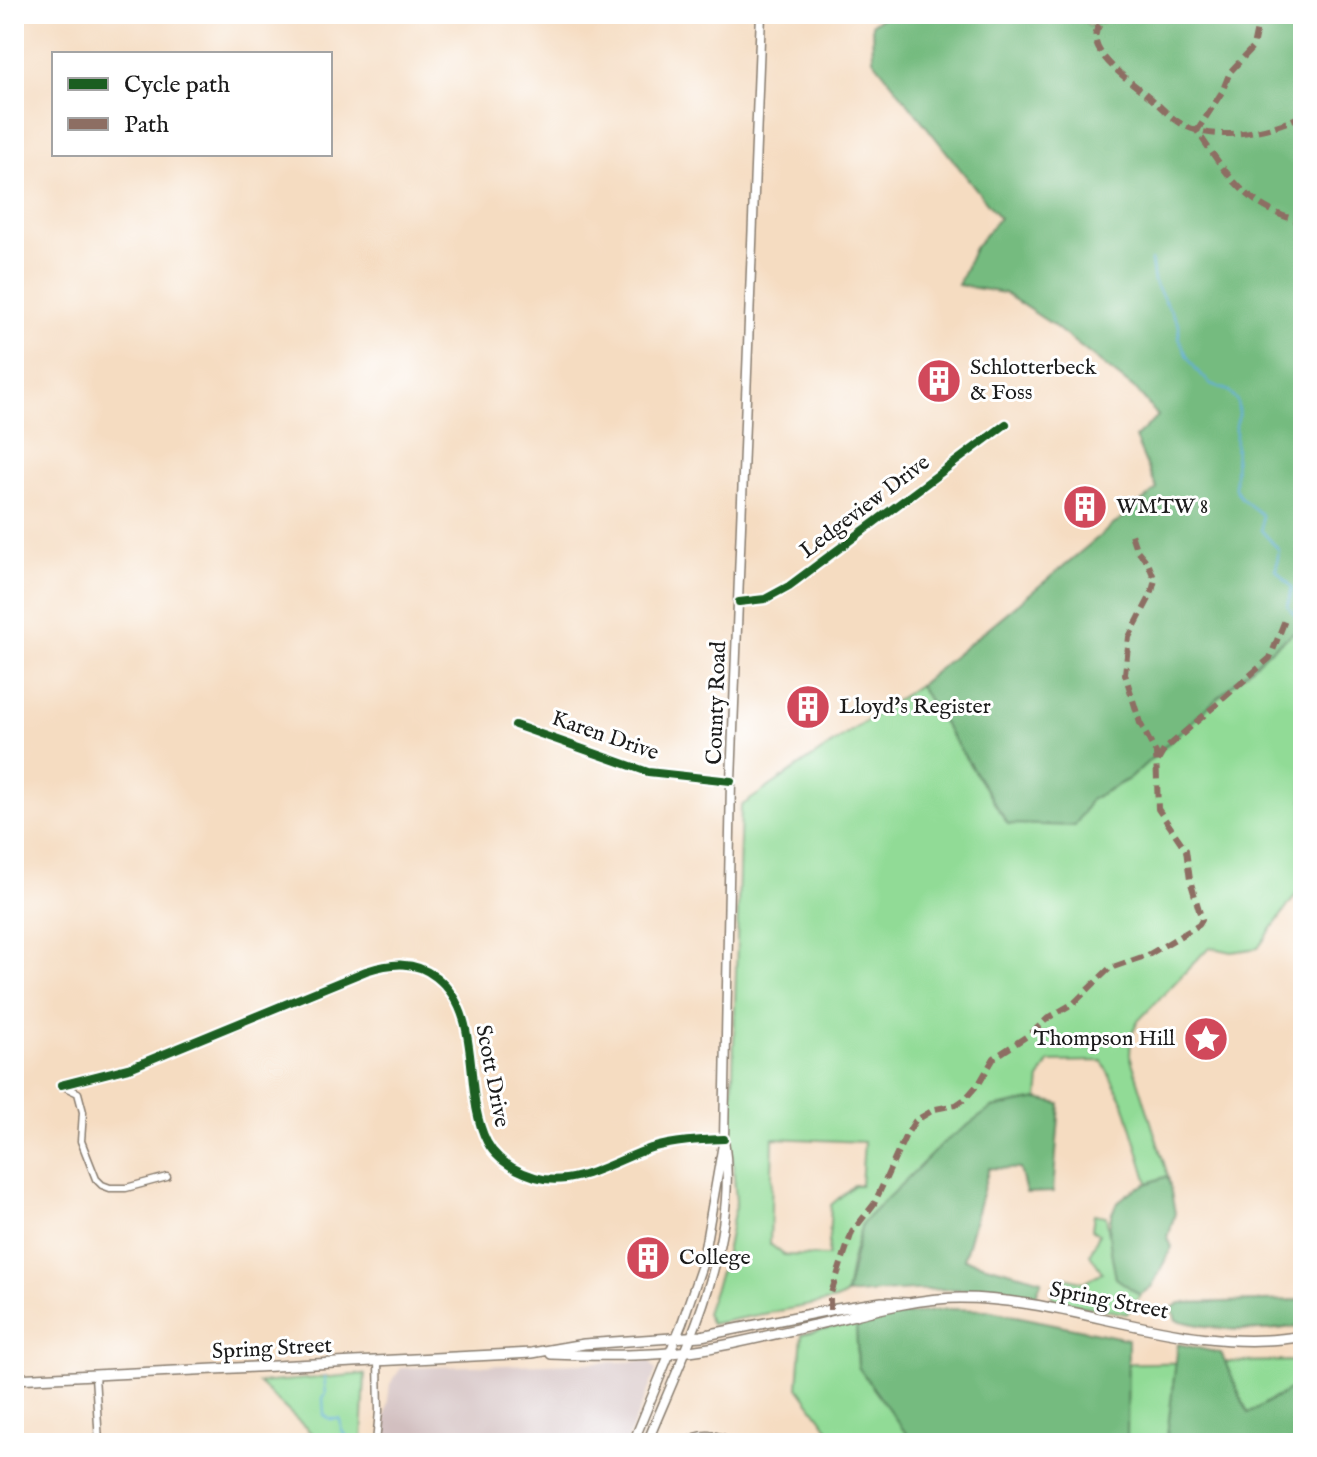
<svg xmlns="http://www.w3.org/2000/svg" width="1317" height="1457" viewBox="0 0 1317 1457" font-family="'IM FELL English',serif">
	<style>
		.industrial { fill: #d2bfc0 }
		.green { fill: #91db96; stroke: #567c59; stroke-width: 2; fill-rule: evenodd }
		.forest { fill: #74bb7f; stroke: #486c4e; stroke-width: 2 }
		.lines { fill: none; stroke-linecap: round; stroke-linejoin: round }
		.stream { stroke: #63aedb; stroke-width: 2 }
		.minor-casing { stroke: #887c6e; stroke-width: 9 }
		.secondary-casing { stroke: #887c6e; stroke-width: 11 }
		.primary-casing { stroke: #887c6e; stroke-width: 12 }
		.minor { stroke: #fff; stroke-width: 6 }
		.secondary { stroke: #fff; stroke-width: 8 }
		.primary { stroke: #fff; stroke-width: 9 }
		.quiet { stroke: #8d6e63; stroke-width: 6; stroke-dasharray: 12 6; stroke-linecap: butt }
		.cycleway-casing { stroke: #fff; stroke-width: 13 }
		.cycleway { stroke: #1b5e20; stroke-width: 8 }
		.labels { text-anchor: middle; dominant-baseline: central; stroke-width: 6; stroke-linejoin: round; paint-order: stroke }
		.poi-label { font-size: 22px; fill: #1c1c1c; stroke: #fff; text-anchor: start }
		.street-label { font-size: 22px; fill: #1c1c1c; stroke: #fff }
	</style>
	<rect width="100%" height="100%" fill="#fff"/>
	<filter id="ink" filterUnits="userSpaceOnUse"><feTurbulence type="fractalNoise" baseFrequency=".0125" numOctaves="2"/><feDisplacementMap in="SourceGraphic" scale="16" xChannelSelector="R" yChannelSelector="G"/><feConvolveMatrix kernelMatrix="1 2 1 2 8 2 1 2 1" color-interpolation-filters="sRGB"/></filter>
	<filter id="wash" filterUnits="userSpaceOnUse"><feTurbulence type="fractalNoise" baseFrequency=".006" numOctaves="4" result="noise"/><feDisplacementMap in="SourceGraphic" scale="32" xChannelSelector="R" yChannelSelector="G"/><feGaussianBlur stdDeviation="1.8" result="paint"/><feColorMatrix in="noise" values="0 0 0 0 0 0 0 0 0 0 0 0 0 0 0 0 0 1.4 0 .05"/><feComposite in="paint" operator="in"/></filter>
	<g filter="url(#wash)">
		<rect width="100%" height="100%" fill="#f5dcc1"/>
		<path class="industrial" d="M 650,1361 L 656,1371 L 626,1443 L 382,1443 L 390,1384 L 401,1368 Z"/>
		<path class="green" d="M 1303,625 L 1303,885 L 1258,948 L 1232,952 L 1209,947 L 1138,1021 L 1131,1036 L 1130,1055 L 1168,1176 L 1148,1183 L 1124,1103 L 1102,1061 L 1049,1062 L 1040,1078 L 1038,1099 L 992,1108 L 862,1223 L 851,1263 L 846,1295 L 836,1300 L 711,1324 L 706,1313 L 725,1258 L 736,1202 L 731,1139 L 741,806 L 919,685 L 1008,824 L 1091,799 L 1129,779 L 1268,652 ZM 773,1138 L 864,1142 L 861,1185 L 854,1185 L 831,1205 L 828,1256 L 784,1255 L 770,1244 Z
			M 1094,1214 L 1106,1216 L 1116,1278 L 1140,1295 L 1127,1314 L 1055,1301 L 1052,1298 L 1052,1286 L 1063,1285 L 1065,1277 L 1084,1282 L 1102,1272 L 1090,1254 L 1099,1234 L 1092,1229 Z
			M 856,1322 L 858,1367 L 1303,1361 L 1303,1443 L 839,1443 L 798,1387 L 802,1334 Z
			M 365,1374 L 362,1443 L 322,1443 L 258,1383 Z"/>
		<path class="forest" d="M 890,14 L 1080,14 L 1089,26 L 1114,14 L 1303,14 L 1303,625 L 1268,652 L 1129,779 L 1091,799 L 1075,826 L 1008,824 L 919,685 L 1157,489 L 1135,438 L 1158,416 L 1137,391 L 1050,323 L 1004,293 L 958,285 L 974,248 L 999,218 L 873,59 L 872,23 Z
			M 1038,1099 L 1060,1104 L 1053,1192 L 1026,1193 L 1020,1169 L 989,1168 L 964,1259 L 1042,1280 L 1036,1295 C 972,1286 910,1289 846,1295 L 862,1223 L 943,1143 L 992,1108 Z
			M 1168,1176 L 1175,1213 L 1168,1238 L 1172,1247 L 1152,1286 L 1140,1295 L 1116,1278 C 1103,1215 1103,1197 1168,1176 Z
			M 1303,1300 L 1303,1325 C 1260,1334 1219,1331 1176,1320 L 1172,1308 L 1180,1303 Z
			M 948,1309 L 986,1310 L 1128,1339 L 1127,1443 L 913,1443 L 858,1367 L 856,1322 Z
			M 1178,1344 L 1221,1353 L 1248,1413 L 1303,1382 L 1303,1443 L 1166,1443 Z"/>
		<g class="lines">
			<path class="stream" d="M 1151,260 L 1154,282 L 1179,325 L 1179,338 L 1187,356 L 1198,372 L 1211,384 L 1229,391 L 1237,401 L 1239,415 L 1236,425 L 1235,488 L 1241,498 L 1262,515 L 1261,530 L 1279,550 L 1276,570 L 1292,587 L 1288,607 L 1303,624
				M 324,1377 L 326,1394 L 323,1397 L 324,1415 L 330,1419 L 340,1419 L 342,1431 L 347,1436 L 345,1443"/>
		</g>
	</g>
	<g filter="url(#ink)">
		<g class="lines">
			<g class="minor-casing">
				<path id="minor" d="M 739,602 L 765,599 L 789,586 L 1006,424
					M 515,725 L 648,772 L 731,781
					M 61,1085 L 132,1067 L 366,971 C 391,963 414,960 436,977 C 485,1016 461,1091 487,1142 C 497,1161 516,1171 535,1177 C 573,1189 616,1160 651,1148 C 675,1141 699,1140 724,1139
					M 61,1085 L 78,1093 L 83,1112 L 81,1141 L 96,1179 L 102,1185 L 110,1188 L 126,1188 L 167,1177
					M 95,1375 L 99,1443
					M 376,1443 L 379,1411 L 378,1362
					M 684,1443 C 702,1430 719,1435 738,1443"/>
			</g>
			<g class="secondary-casing">
				<path id="secondary" d="M 633,1443 L 682,1323 L 702,1265 L 723,1144
					M 647,1443 C 686,1348 740,1244 724,1139 L 731,781 L 761,14"/>
			</g>
			<g class="primary-casing">
				<path id="primary" d="M 551,1354 C 596,1356 659,1356 703,1349 C 739,1343 775,1334 810,1326 C 859,1315 909,1298 960,1298 C 1075,1298 1187,1357 1303,1336
					M 14,1379 L 532,1353 L 584,1344 L 701,1336 L 830,1310 L 882,1302 L 909,1303"/>
			</g>
			<use href="#minor" class="minor"/>
			<use href="#secondary" class="secondary"/>
			<use href="#primary" class="primary"/>
			<path class="quiet" d="M 1114,14 C 1067,38 1121,74 1142,91 C 1160,104 1173,124 1196,130 C 1227,140 1274,130 1303,115
				M 1260,14 L 1253,47 L 1230,72 L 1222,92 L 1197,131 C 1227,175 1248,209 1303,222
				M 1298,610 L 1303,604
				M 1158,761 L 1164,750 L 1270,658 L 1285,620
				M 830,1310 L 830,1296 L 852,1232 L 874,1204 L 905,1137 L 915,1121 L 935,1109 L 956,1105 L 965,1099 L 980,1082 L 994,1058 L 1033,1032 L 1048,1018 L 1074,1003 L 1110,968 L 1148,955 L 1199,925 L 1202,920 L 1190,880 L 1186,850 L 1158,809 L 1156,753 L 1140,723 L 1125,674 L 1129,637 L 1151,595 L 1155,580 L 1148,563 L 1136,549 L 1131,534"/>
			<g class="cycleway-casing">
				<path id="cycleway" d="M 739,602 L 765,599 L 789,586 L 1006,424
					M 515,725 L 648,772 L 731,781
					M 61,1085 L 132,1067 L 366,971 C 391,963 414,960 436,977 C 485,1016 461,1091 487,1142 C 497,1161 516,1171 535,1177 C 573,1189 616,1160 651,1148 C 675,1141 699,1140 724,1139"/>
			</g>
			<use href="#cycleway" class="cycleway"/>
		</g>
	</g>
	<defs>
		<g id="building-disc" transform="scale(2.3)"><circle r="9.5" fill="#d1495b" stroke="#fff"/><path d="M-4-6H4V6H1V3H-1V6H-4ZM-2.5-4.3h1.7v1.8h-1.7ZM.8-4.3h1.7v1.8H.8ZM-2.5-1h1.7V.8h-1.7ZM.8-1h1.7V.8H.8Z" fill="#fff"/></g>
		<g id="sight-disc" transform="scale(2.3)"><circle r="9.5" fill="#d1495b" stroke="#fff"/><path d="M0-6L1.8-2.2L6-1.7L2.9 1.2L3.7 5.4L0 3.3L-3.7 5.4L-2.9 1.2L-6-1.7L-1.8-2.2Z" fill="#fff"/></g>
	</defs>
	<g fill-rule="evenodd">
		<use href="#building-disc" x="939" y="381"/>
		<use href="#building-disc" x="1085" y="507"/>
		<use href="#building-disc" x="808" y="707"/>
		<use href="#sight-disc" x="1206" y="1039"/>
		<use href="#building-disc" x="648" y="1258"/>
	</g>
	<g class="labels">
		<g class="poi-label">
			<text x="970" y="368">Schlotterbeck<tspan x="970" dy="25">&amp; Foss</tspan></text>
			<text x="1116" y="507">WMTW 8</text>
			<text x="839" y="707">Lloyd's Register</text>
			<text x="1175" y="1039" text-anchor="end">Thompson Hill</text>
			<text x="679" y="1258">College</text>
		</g>
		<g class="street-label">
			<text transform="translate(865 507) rotate(-37)">Ledgeview Drive</text>
			<text transform="translate(717 703) rotate(-88)">County Road</text>
			<text transform="translate(605 736) rotate(19)">Karen Drive</text>
			<text transform="translate(492 1076) rotate(79)">Scott Drive</text>
			<text transform="translate(1109 1301) rotate(11)">Spring Street</text>
			<text transform="translate(272 1349) rotate(-3)">Spring Street</text>
		</g>
	</g>
	<rect width="1317" height="1457" fill="none" stroke="#fff" stroke-width="48"/>
	<rect x="52" y="52" width="280" height="104" fill="#ffffff" stroke="#a4a4a4" stroke-width="2"/>
	<rect x="68" y="78" width="40" height="12" fill="#1b5e20" stroke="#a4a4a4" stroke-width="2"/>
	<text x="124" y="92" font-size="24" fill="#1c1c1c">Cycle path</text>
	<rect x="68" y="118" width="40" height="12" fill="#8d6e63" stroke="#a4a4a4" stroke-width="2"/>
	<text x="124" y="132" font-size="24" fill="#1c1c1c">Path</text>
</svg>
